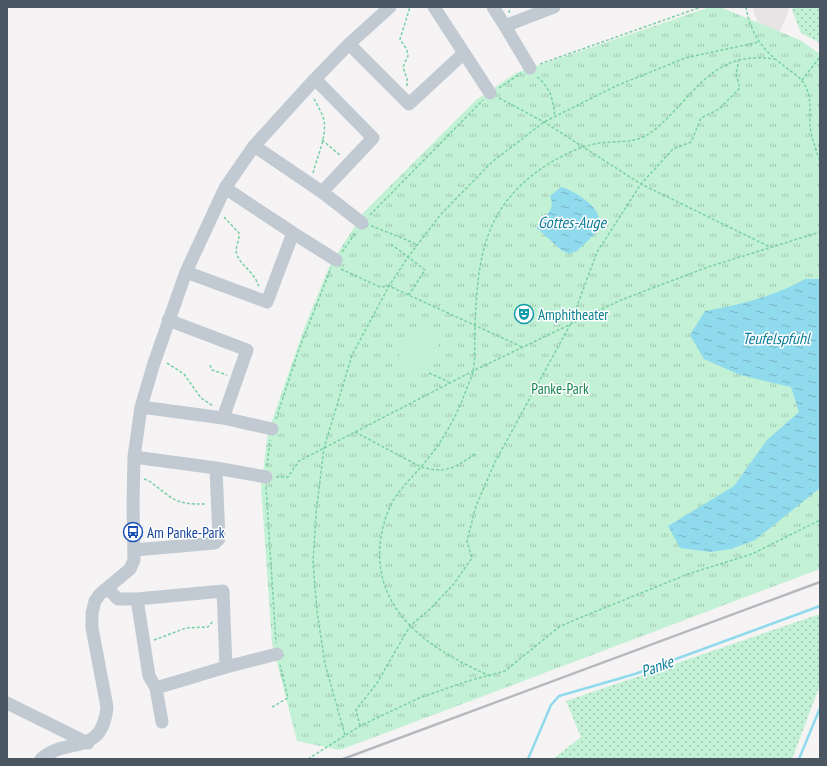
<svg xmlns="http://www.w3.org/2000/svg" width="827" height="766" viewBox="0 0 827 766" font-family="'PT Sans Narrow',sans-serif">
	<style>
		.education { fill: #e6e4e5 }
		.grass { fill: url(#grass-dots) }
		.park { fill: url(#park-tufts) }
		.garden { fill: #c3f1d5 }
		.water { fill: url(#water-ripples) }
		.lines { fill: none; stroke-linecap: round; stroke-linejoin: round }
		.stream { stroke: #90daee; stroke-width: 2.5 }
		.path { stroke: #7ad0a6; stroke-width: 1.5; stroke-dasharray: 3 2; stroke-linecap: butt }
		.minor { stroke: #c1cad2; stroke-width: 13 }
		.rail { stroke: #b5b8bd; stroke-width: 2.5 }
		.labels { text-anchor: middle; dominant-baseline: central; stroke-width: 3; stroke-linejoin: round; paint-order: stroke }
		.culture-label { font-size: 15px; fill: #0d838f; stroke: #fff; text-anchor: start }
		.park-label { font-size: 15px; fill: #17864f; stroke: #fff }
		.transit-label { font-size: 15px; fill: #164399; stroke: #fff; text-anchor: start }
		.water-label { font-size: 16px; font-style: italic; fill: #0c7c9b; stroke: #fff }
	</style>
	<defs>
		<pattern id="grass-dots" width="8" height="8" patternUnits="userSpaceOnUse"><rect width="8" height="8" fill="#c3f1d5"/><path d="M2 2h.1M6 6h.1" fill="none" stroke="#a0c6b0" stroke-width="1.8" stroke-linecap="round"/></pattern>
		<pattern id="park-tufts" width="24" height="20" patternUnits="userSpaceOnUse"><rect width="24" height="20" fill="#c3f1d5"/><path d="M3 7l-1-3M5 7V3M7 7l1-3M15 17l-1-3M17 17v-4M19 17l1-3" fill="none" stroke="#a0c6b0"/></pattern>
		<pattern id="water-ripples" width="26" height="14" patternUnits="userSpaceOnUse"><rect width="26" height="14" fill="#90daee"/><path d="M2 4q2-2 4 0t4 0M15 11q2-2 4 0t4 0" fill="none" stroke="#78b4c4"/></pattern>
	</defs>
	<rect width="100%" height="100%" fill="#f5f3f3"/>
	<path class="education" d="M 752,7 L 790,7 L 780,32 L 758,23 Z"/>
	<path class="grass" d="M 794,7 L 820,7 L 820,43 L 801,33 L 792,10 Z
		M 820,614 L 820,685 L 792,759 L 553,759 L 581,737 L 566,701 Z"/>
	<path class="park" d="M 710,7 L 720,7 L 800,40 L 820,54 L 820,569 L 340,750 L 297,741 L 272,643 L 261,487 L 268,432 L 305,326 L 329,267 L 363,213 L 476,100 L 516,73 Z"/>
	<path class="garden" d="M 412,327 L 441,339 L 426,374 L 397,361 Z"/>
	<path class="water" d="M 561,187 C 571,189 595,204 598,215 C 600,220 599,226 598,231 L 577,251 L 569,254 L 561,250 L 537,228 C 541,215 557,214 550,196 Z
		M 805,279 L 820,279 L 820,488 L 755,540 L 731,549 L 711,552 L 680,548 L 668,526 L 734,486 L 767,440 L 799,412 L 791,387 L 740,375 L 704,359 L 690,335 L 705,311 C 739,305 775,296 805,279 Z"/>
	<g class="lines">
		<path class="stream" d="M 528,759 L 551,705 L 559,696 L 635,674 L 820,606
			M 799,759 L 820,708"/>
		<path class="path" d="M 746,7 C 750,32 762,50 783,65 C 788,70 798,75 802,81 C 813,95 809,109 810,125 C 811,138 816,149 820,161
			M 509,13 L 510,7
			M 540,64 L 701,7
			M 537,77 C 551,88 553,100 555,117
			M 802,80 L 820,57
			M 407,86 L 407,79 L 403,67 L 408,56 L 407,50 L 400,39 L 410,7
			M 499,88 L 521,73
			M 499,98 L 544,122 L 641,184 L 770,247
			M 322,140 L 341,156
			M 313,173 C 317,157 327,137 324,120 C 322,113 317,104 313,97
			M 370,215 L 483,100
			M 224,217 L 239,233 C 240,241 234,248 237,255 C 242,267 254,271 259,287
			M 371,226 C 375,227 415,243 417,245
			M 391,244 L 425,270 L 408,296
			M 342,252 L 356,232
			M 341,269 L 380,287 L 389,286 L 522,347
			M 167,363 L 184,374 L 201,398 L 213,406
			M 210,365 L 212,370 L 227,375
			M 429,373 L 447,381 L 449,383
			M 276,419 L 298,352 L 331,268
			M 355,432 L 421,467 C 446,474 455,468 475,454
			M 267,466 L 270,440
			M 276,477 L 288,477 L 299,461 L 473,371 L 621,300 L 708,267 L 820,232
			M 144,479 L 149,481 C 174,499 174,505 206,504
			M 266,487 L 276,643
			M 154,640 L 186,628 L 208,627 L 213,621
			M 490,676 C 434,651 374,615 380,544 C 382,528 386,513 394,499 C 402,487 411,478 420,468 C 437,449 452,425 462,401 C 465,392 470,382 473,372 C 476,357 474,339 475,324 C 478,256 484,207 545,166 C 561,156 582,145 601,143 C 626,140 638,145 659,126 C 697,92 714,50 774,59
			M 272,707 L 288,698 L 280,665
			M 360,726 L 356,710 L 377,683 L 410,626 L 429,610 L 453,585 L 472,558 L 467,541 L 476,506 L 495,462 L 570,325 L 597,252 L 641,184 L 673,149 L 691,142 L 701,118 L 719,109 L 740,88 L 736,74 L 739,59
			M 345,735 L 325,664 L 317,611 L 313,563 L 316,513 L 324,448 L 352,355 L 389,286 L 408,257 L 441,214 L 492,162 L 544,122 L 616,86 L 685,58 L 759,42
			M 308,759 L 360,726 L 419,698 L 468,681 L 505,671 L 559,627 L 577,619 L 688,574 L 752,554 L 820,520"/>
		<path class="minor" d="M 493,7 L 505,26 L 554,7
			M 505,26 L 530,68
			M 349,44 L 409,104 L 464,53 L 434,7
			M 464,53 L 490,93
			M 254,146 L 322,192 L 373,138 L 315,79
			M 322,192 L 362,223
			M 293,233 L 336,260
			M 186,272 L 267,302 L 293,233 L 225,188
			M 141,407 L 223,418 L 247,350 L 168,320
			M 223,418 L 272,429
			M 134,457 L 216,468 L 219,539 L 215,543 L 134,550
			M 216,468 L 266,477
			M 107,588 L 118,599 L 137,599 L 223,591 L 226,667 L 156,688
			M 137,599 L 149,676 L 156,688 L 162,722
			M 226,667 L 277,654
			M 7,703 L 88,743
			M 41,759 C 66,736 102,758 107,707 L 92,628 L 92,613 L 95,601 L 100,594 L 130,569 L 134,560 L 133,504 L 134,457 L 141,407 L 154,363 L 186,272 L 225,188 L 254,146 L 315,79 L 349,44 L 390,7"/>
		<path class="rail" d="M 343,759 L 820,582"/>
	</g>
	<defs>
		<g id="theatre-ring" transform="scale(1)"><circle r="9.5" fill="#fff" stroke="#0f9aa8" stroke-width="1.5"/><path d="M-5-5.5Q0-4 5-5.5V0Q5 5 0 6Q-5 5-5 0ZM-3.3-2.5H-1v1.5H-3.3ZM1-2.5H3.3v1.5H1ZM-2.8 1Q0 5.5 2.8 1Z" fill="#0f9aa8"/></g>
		<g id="bus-ring" transform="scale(1)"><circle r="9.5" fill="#fff" stroke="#1a4fb4" stroke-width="1.5"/><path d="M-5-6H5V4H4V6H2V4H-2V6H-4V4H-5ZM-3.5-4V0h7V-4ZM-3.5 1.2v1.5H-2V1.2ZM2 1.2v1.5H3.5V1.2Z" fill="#1a4fb4"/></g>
	</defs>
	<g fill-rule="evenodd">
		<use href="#theatre-ring" x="524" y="314"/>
		<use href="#bus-ring" x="133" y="532"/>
	</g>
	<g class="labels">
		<g class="culture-label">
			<text x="538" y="314">Amphitheater</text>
		</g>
		<g class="park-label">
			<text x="560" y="388">Panke-Park</text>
		</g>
		<g class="transit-label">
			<text x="147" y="532">Am Panke-Park</text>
		</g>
		<g class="water-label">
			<text x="572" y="222">Gottes-Auge</text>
			<text x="776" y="338">Teufelspfuhl</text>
			<text transform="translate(657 666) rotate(-20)">Panke</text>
		</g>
	</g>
	<rect width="827" height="766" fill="none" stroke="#4a5661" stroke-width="16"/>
</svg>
